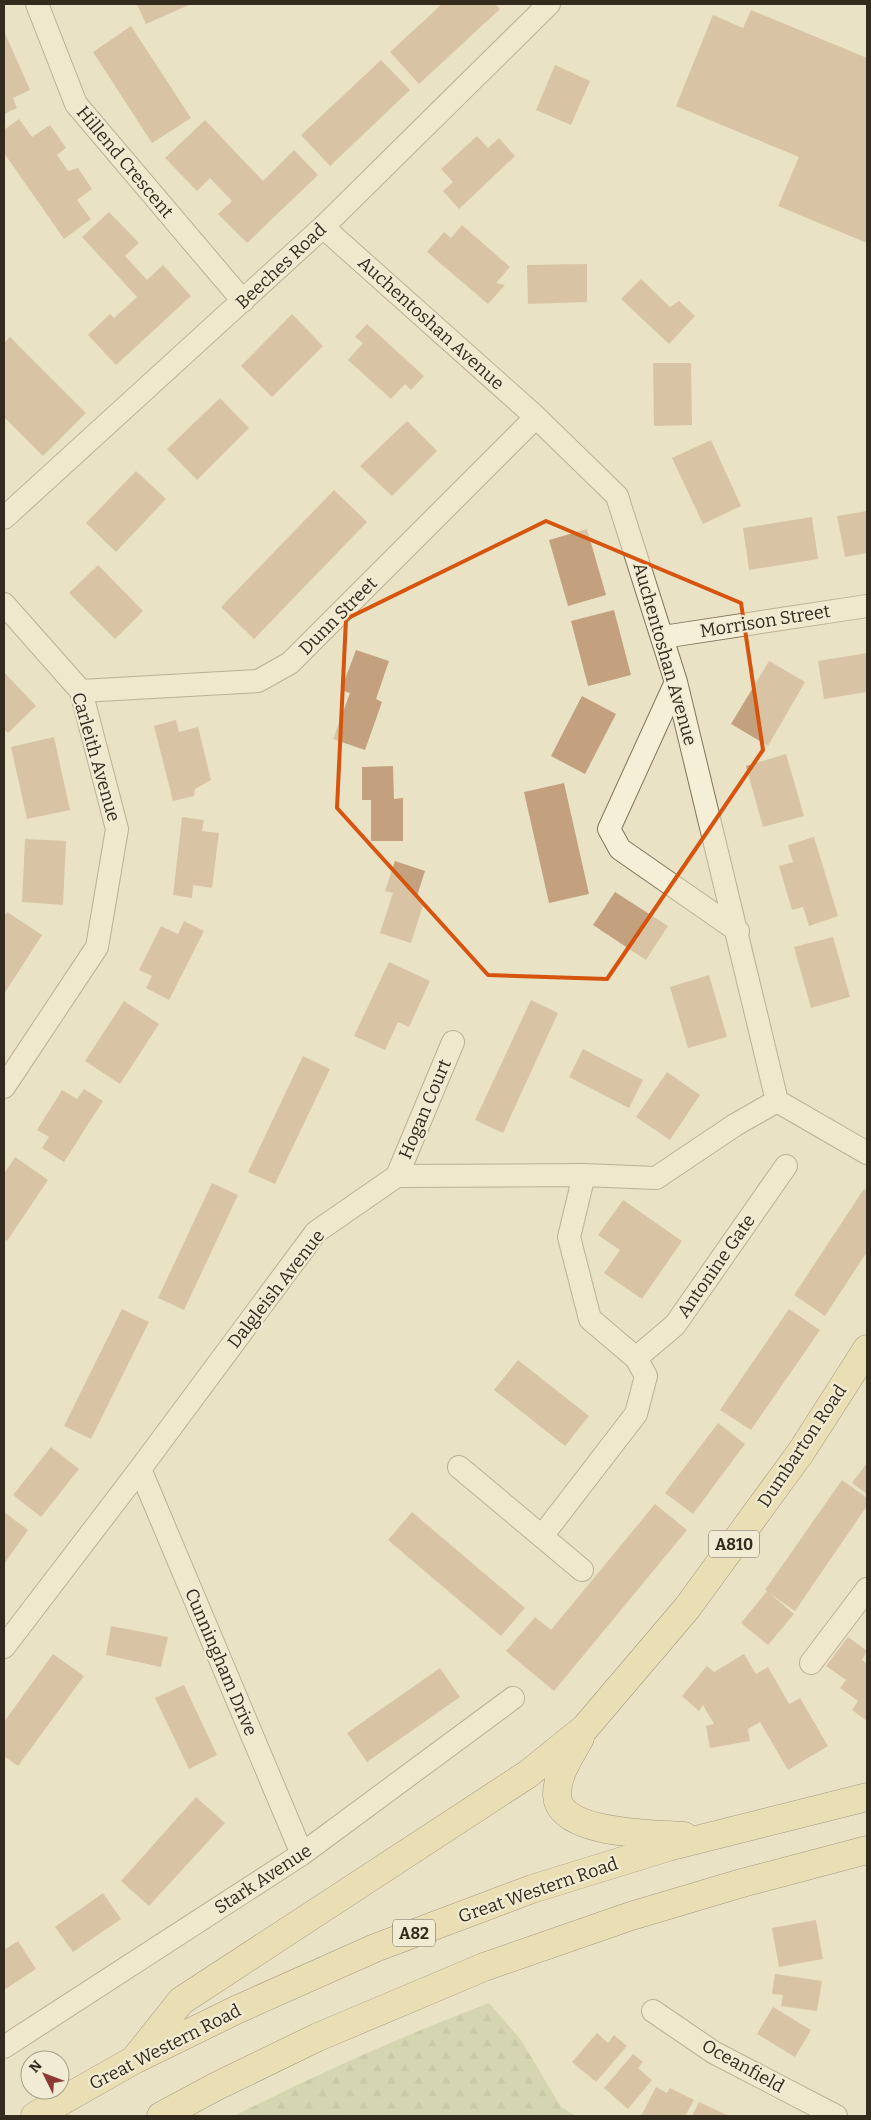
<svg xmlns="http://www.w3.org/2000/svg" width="871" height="2120" viewBox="0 0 871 2120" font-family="Bitter,serif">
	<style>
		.forest { fill: url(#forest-firs) }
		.building { fill: #c3a17e }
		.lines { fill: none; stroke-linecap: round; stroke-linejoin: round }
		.street-casing { stroke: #82745d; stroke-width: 24 }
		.primary-casing { stroke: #504231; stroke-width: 29 }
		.street { stroke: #f5efd7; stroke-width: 22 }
		.primary { stroke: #e9d9a0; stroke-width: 28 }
		.marked { fill: none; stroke: #d6540e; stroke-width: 4; stroke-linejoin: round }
		.labels { text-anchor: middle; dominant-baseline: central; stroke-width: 4.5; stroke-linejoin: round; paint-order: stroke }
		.shield { fill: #f1ebd3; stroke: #6d6555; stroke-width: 1 }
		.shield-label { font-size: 16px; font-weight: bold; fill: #342b1f }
		.street-label { font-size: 18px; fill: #342b1f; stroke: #f1ebd3 }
	</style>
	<defs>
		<pattern id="forest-firs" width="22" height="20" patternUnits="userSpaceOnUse" patternTransform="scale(1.25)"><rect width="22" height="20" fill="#bdc69a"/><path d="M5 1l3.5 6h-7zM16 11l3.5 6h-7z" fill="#a3aa84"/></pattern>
	</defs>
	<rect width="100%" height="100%" fill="#e9e2c5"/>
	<path class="forest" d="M 489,2003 L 521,2040 L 561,2107 L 576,2116 L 234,2116 C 317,2074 402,2036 489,2003 Z"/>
	<path class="building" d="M 137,4 L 191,4 L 146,24 Z
		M 442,4 L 495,4 L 500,9 L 419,84 L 390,52 Z
		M 751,10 L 867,58 L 867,243 L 778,206 L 799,157 L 676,106 L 713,15 L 743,28 Z
		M 131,26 L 191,118 L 152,143 L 93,52 Z
		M 4,31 L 30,90 L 13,98 L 17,108 L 4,114 Z
		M 381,60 L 410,90 L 330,166 L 301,135 Z
		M 555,65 L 590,81 L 571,125 L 536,110 Z
		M 19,119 L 32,137 L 50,125 L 66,148 L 57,155 L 68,171 L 78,168 L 92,189 L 77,200 L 91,219 L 64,239 L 4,153 L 4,130 Z
		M 205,120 L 263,181 L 294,150 L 318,175 L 247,243 L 218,214 L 232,201 L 210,178 L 197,191 L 165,158 Z
		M 477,136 L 488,148 L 499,138 L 515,156 L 459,209 L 443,191 L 453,182 L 441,169 Z
		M 109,212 L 139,243 L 125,256 L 147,280 L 163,265 L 191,296 L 116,365 L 88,335 L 110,314 L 114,318 L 137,297 L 82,237 Z
		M 462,225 L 510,267 L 496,283 L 505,285 L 488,304 L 427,252 L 444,232 L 451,238 Z
		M 587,264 L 587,302 L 528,304 L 527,265 Z
		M 641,279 L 670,307 L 679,301 L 695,316 L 669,344 L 621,299 Z
		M 292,314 L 323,346 L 272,397 L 241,366 Z
		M 367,324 L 424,376 L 411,390 L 405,384 L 391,399 L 348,360 L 363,343 L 355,337 Z
		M 10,337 L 86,413 L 43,456 L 4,417 L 4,343 Z
		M 653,363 L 691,363 L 692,425 L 654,426 Z
		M 220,398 L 249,428 L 197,480 L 167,449 Z
		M 407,421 L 437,451 L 392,496 L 360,466 Z
		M 711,440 L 741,506 L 703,524 L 672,458 Z
		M 136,471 L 166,499 L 116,552 L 86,523 Z
		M 334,490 L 367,522 L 254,639 L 221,607 Z
		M 867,511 L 867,553 L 845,557 L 837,516 Z
		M 812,517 L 818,559 L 749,570 L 743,528 Z
		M 587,529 L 606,595 L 568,606 L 549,540 Z
		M 98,565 L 143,611 L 115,639 L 69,593 Z
		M 614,610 L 631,675 L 588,686 L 571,621 Z
		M 356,650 L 389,661 L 376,699 L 382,702 L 365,750 L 333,739 L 350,693 L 341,690 Z
		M 867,653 L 867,692 L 824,699 L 818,661 Z
		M 769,661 L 805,682 L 768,746 L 731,724 Z
		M 4,672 L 36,706 L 8,733 L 4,729 Z
		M 582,696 L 616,714 L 585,774 L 551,756 Z
		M 176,720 L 179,732 L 198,727 L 211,780 L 195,789 L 194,796 L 173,801 L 154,726 Z
		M 54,737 L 70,810 L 27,819 L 11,747 Z
		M 786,754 L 804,816 L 763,827 L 746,766 Z
		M 393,766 L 394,799 L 403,798 L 403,841 L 371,841 L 371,800 L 362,800 L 362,767 Z
		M 564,783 L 589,894 L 549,903 L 524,792 Z
		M 182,817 L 204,820 L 202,831 L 219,833 L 212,888 L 193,885 L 192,898 L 173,895 Z
		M 814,837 L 838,916 L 809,926 L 803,907 L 792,910 L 779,866 L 793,862 L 788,845 Z
		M 25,839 L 66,841 L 63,905 L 22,902 Z
		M 395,861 L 425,871 L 416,899 L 424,902 L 411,943 L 380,933 L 393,893 L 385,891 Z
		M 615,892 L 668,926 L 646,960 L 593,925 Z
		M 7,912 L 42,935 L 4,994 L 4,917 Z
		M 184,921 L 204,931 L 169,1000 L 146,988 L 152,976 L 139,970 L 161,926 L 178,934 Z
		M 833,937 L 850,997 L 811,1008 L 794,947 Z
		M 389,962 L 430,981 L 409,1027 L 398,1022 L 385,1050 L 354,1036 Z
		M 709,975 L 727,1037 L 688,1048 L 670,987 Z
		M 531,1000 L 558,1013 L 503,1133 L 475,1120 Z
		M 124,1001 L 159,1024 L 120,1084 L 85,1061 Z
		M 583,1049 L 643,1080 L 629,1108 L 569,1077 Z
		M 303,1056 L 330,1069 L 275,1184 L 248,1172 Z
		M 667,1072 L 700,1095 L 670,1140 L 636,1117 Z
		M 84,1089 L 103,1101 L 64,1162 L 42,1148 L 49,1137 L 37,1130 L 62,1090 L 77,1099 Z
		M 15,1157 L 48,1180 L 7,1241 L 4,1239 L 4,1174 Z
		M 212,1183 L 238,1195 L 184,1310 L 158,1298 Z
		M 864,1189 L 867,1191 L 867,1252 L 825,1316 L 794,1295 Z
		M 623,1200 L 682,1241 L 642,1299 L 604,1273 L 620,1250 L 598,1235 Z
		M 122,1309 L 149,1322 L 91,1439 L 64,1426 Z
		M 789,1309 L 820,1330 L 751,1430 L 720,1410 Z
		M 518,1360 L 589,1416 L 565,1446 L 494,1390 Z
		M 718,1423 L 745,1444 L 693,1514 L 665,1493 Z
		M 51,1447 L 79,1469 L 41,1517 L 13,1495 Z
		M 867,1463 L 867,1494 L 852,1483 Z
		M 842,1480 L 867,1498 L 867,1506 L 795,1611 L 765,1590 Z
		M 655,1504 L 687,1530 L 554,1691 L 506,1651 L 535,1617 L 551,1630 Z
		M 4,1512 L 28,1530 L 4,1564 Z
		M 412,1512 L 525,1608 L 501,1636 L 388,1540 Z
		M 767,1591 L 794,1614 L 768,1645 L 741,1623 Z
		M 111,1626 L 168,1637 L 161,1667 L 106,1655 Z
		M 848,1637 L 867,1651 L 862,1660 L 867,1664 L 867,1721 L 852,1710 L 858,1701 L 840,1688 L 846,1680 L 826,1666 Z
		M 53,1654 L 84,1676 L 18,1766 L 4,1756 L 4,1722 Z
		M 744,1654 L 756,1674 L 768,1667 L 789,1704 L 800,1698 L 828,1746 L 788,1770 L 760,1722 L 748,1729 L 750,1741 L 710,1748 L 706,1726 L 714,1724 L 703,1705 L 699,1711 L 682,1696 L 707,1666 L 714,1672 Z
		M 440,1668 L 460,1697 L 367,1762 L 347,1733 Z
		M 184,1685 L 217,1755 L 189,1769 L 155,1698 Z
		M 196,1797 L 225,1823 L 149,1906 L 121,1881 Z
		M 103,1893 L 121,1919 L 73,1952 L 55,1927 Z
		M 816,1920 L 823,1959 L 779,1967 L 772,1928 Z
		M 18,1941 L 36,1969 L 4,1990 L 4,1950 Z
		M 775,1974 L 822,1981 L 817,2011 L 781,2006 L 783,1995 L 772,1994 Z
		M 773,2007 L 811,2030 L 795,2057 L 757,2034 Z
		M 597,2033 L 608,2043 L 614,2035 L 627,2046 L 596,2082 L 572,2062 Z
		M 633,2054 L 643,2062 L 638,2068 L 652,2080 L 628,2109 L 604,2088 Z
		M 656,2087 L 667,2093 L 670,2088 L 694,2100 L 685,2116 L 641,2116 Z
		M 699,2102 L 729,2116 L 692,2116 Z"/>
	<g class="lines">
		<g class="street-casing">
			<path id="street" d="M 37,4 L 76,104 L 243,301
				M 323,227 L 536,417 L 617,496 L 676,682 L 777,1101 L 867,1153
				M 4,518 L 323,227 L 549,4
				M 4,604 L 81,691 L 117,829 L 97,947 L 4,1087
				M 663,637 L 867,606
				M 676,682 L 609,829 L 620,849 L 738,931
				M 81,691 L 258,681 L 290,663 L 536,417
				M 397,1176 L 453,1042
				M 636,1358 L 675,1325 L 786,1166
				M 459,1467 L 582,1570
				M 140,1469 L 302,1854
				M 542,1536 L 636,1414 L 646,1376 L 636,1358 L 590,1319 L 569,1237 L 584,1175
				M 4,1647 L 140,1469 L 316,1232 L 397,1176 L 584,1175 L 656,1178 L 735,1125 L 777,1101
				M 811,1663 L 867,1589
				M 653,2011 L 713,2052 L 836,2116
				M 4,2047 L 302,1854 L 513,1698"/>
		</g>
		<g class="primary-casing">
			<path id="primary" d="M 580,1738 C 570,1756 557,1774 557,1795 C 559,1835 655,1834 684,1836
				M 134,2060 L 181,2001 L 528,1774 L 585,1728 L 687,1608 L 801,1452 L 867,1349
				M 35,2116 L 134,2060 L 236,2010 L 375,1948 L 532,1889 L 668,1847 L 867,1797
				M 161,2116 L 217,2086 L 318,2037 L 484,1967 L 631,1916 L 742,1883 L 867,1850"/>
		</g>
		<use href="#street" class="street"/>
		<use href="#primary" class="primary"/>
	</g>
	<path d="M0 0H871V2120H0ZM 546,521 L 741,603 L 763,750 L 607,979 L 488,975 L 337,808 L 346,619 Z" fill="#e9e2c5" fill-opacity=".55" fill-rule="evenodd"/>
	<path class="marked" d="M 546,521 L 741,603 L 763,750 L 607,979 L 488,975 L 337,808 L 346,619 Z"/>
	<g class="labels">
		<g class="shield">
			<rect x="709" y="1530.5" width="50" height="27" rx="4"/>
			<rect x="393" y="1919.5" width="42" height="27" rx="4"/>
		</g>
		<g class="shield-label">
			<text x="734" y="1544">A810</text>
			<text x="414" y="1933">A82</text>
		</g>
		<g class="street-label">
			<text transform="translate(125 162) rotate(50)">Hillend Crescent</text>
			<text transform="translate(281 266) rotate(-43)">Beeches Road</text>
			<text transform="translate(431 323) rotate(42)">Auchentoshan Avenue</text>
			<text transform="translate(338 616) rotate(-45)">Dunn Street</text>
			<text transform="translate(765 621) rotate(-9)">Morrison Street</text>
			<text transform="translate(665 654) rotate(74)">Auchentoshan Avenue</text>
			<text transform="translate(96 757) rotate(74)">Carleith Avenue</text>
			<text transform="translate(425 1109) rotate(-67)">Hogan Court</text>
			<text transform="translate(716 1266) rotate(-55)">Antonine Gate</text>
			<text transform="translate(276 1289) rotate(-52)">Dalgleish Avenue</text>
			<text transform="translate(802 1446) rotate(-56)">Dumbarton Road</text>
			<text transform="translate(221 1662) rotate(67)">Cunningham Drive</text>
			<text transform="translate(263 1879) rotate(-33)">Stark Avenue</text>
			<text transform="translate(538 1890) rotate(-19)">Great Western Road</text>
			<text transform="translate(165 2047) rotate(-27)">Great Western Road</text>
			<text transform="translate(743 2066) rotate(29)">Oceanfield</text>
		</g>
	</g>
	<rect width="871" height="2120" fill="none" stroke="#342b1f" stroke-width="10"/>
	<g transform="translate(45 2075) rotate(312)"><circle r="24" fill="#f1ebd3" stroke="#a59e8b"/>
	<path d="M0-4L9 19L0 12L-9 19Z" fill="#8b3b33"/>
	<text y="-8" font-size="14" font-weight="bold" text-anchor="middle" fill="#342b1f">N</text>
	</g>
</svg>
